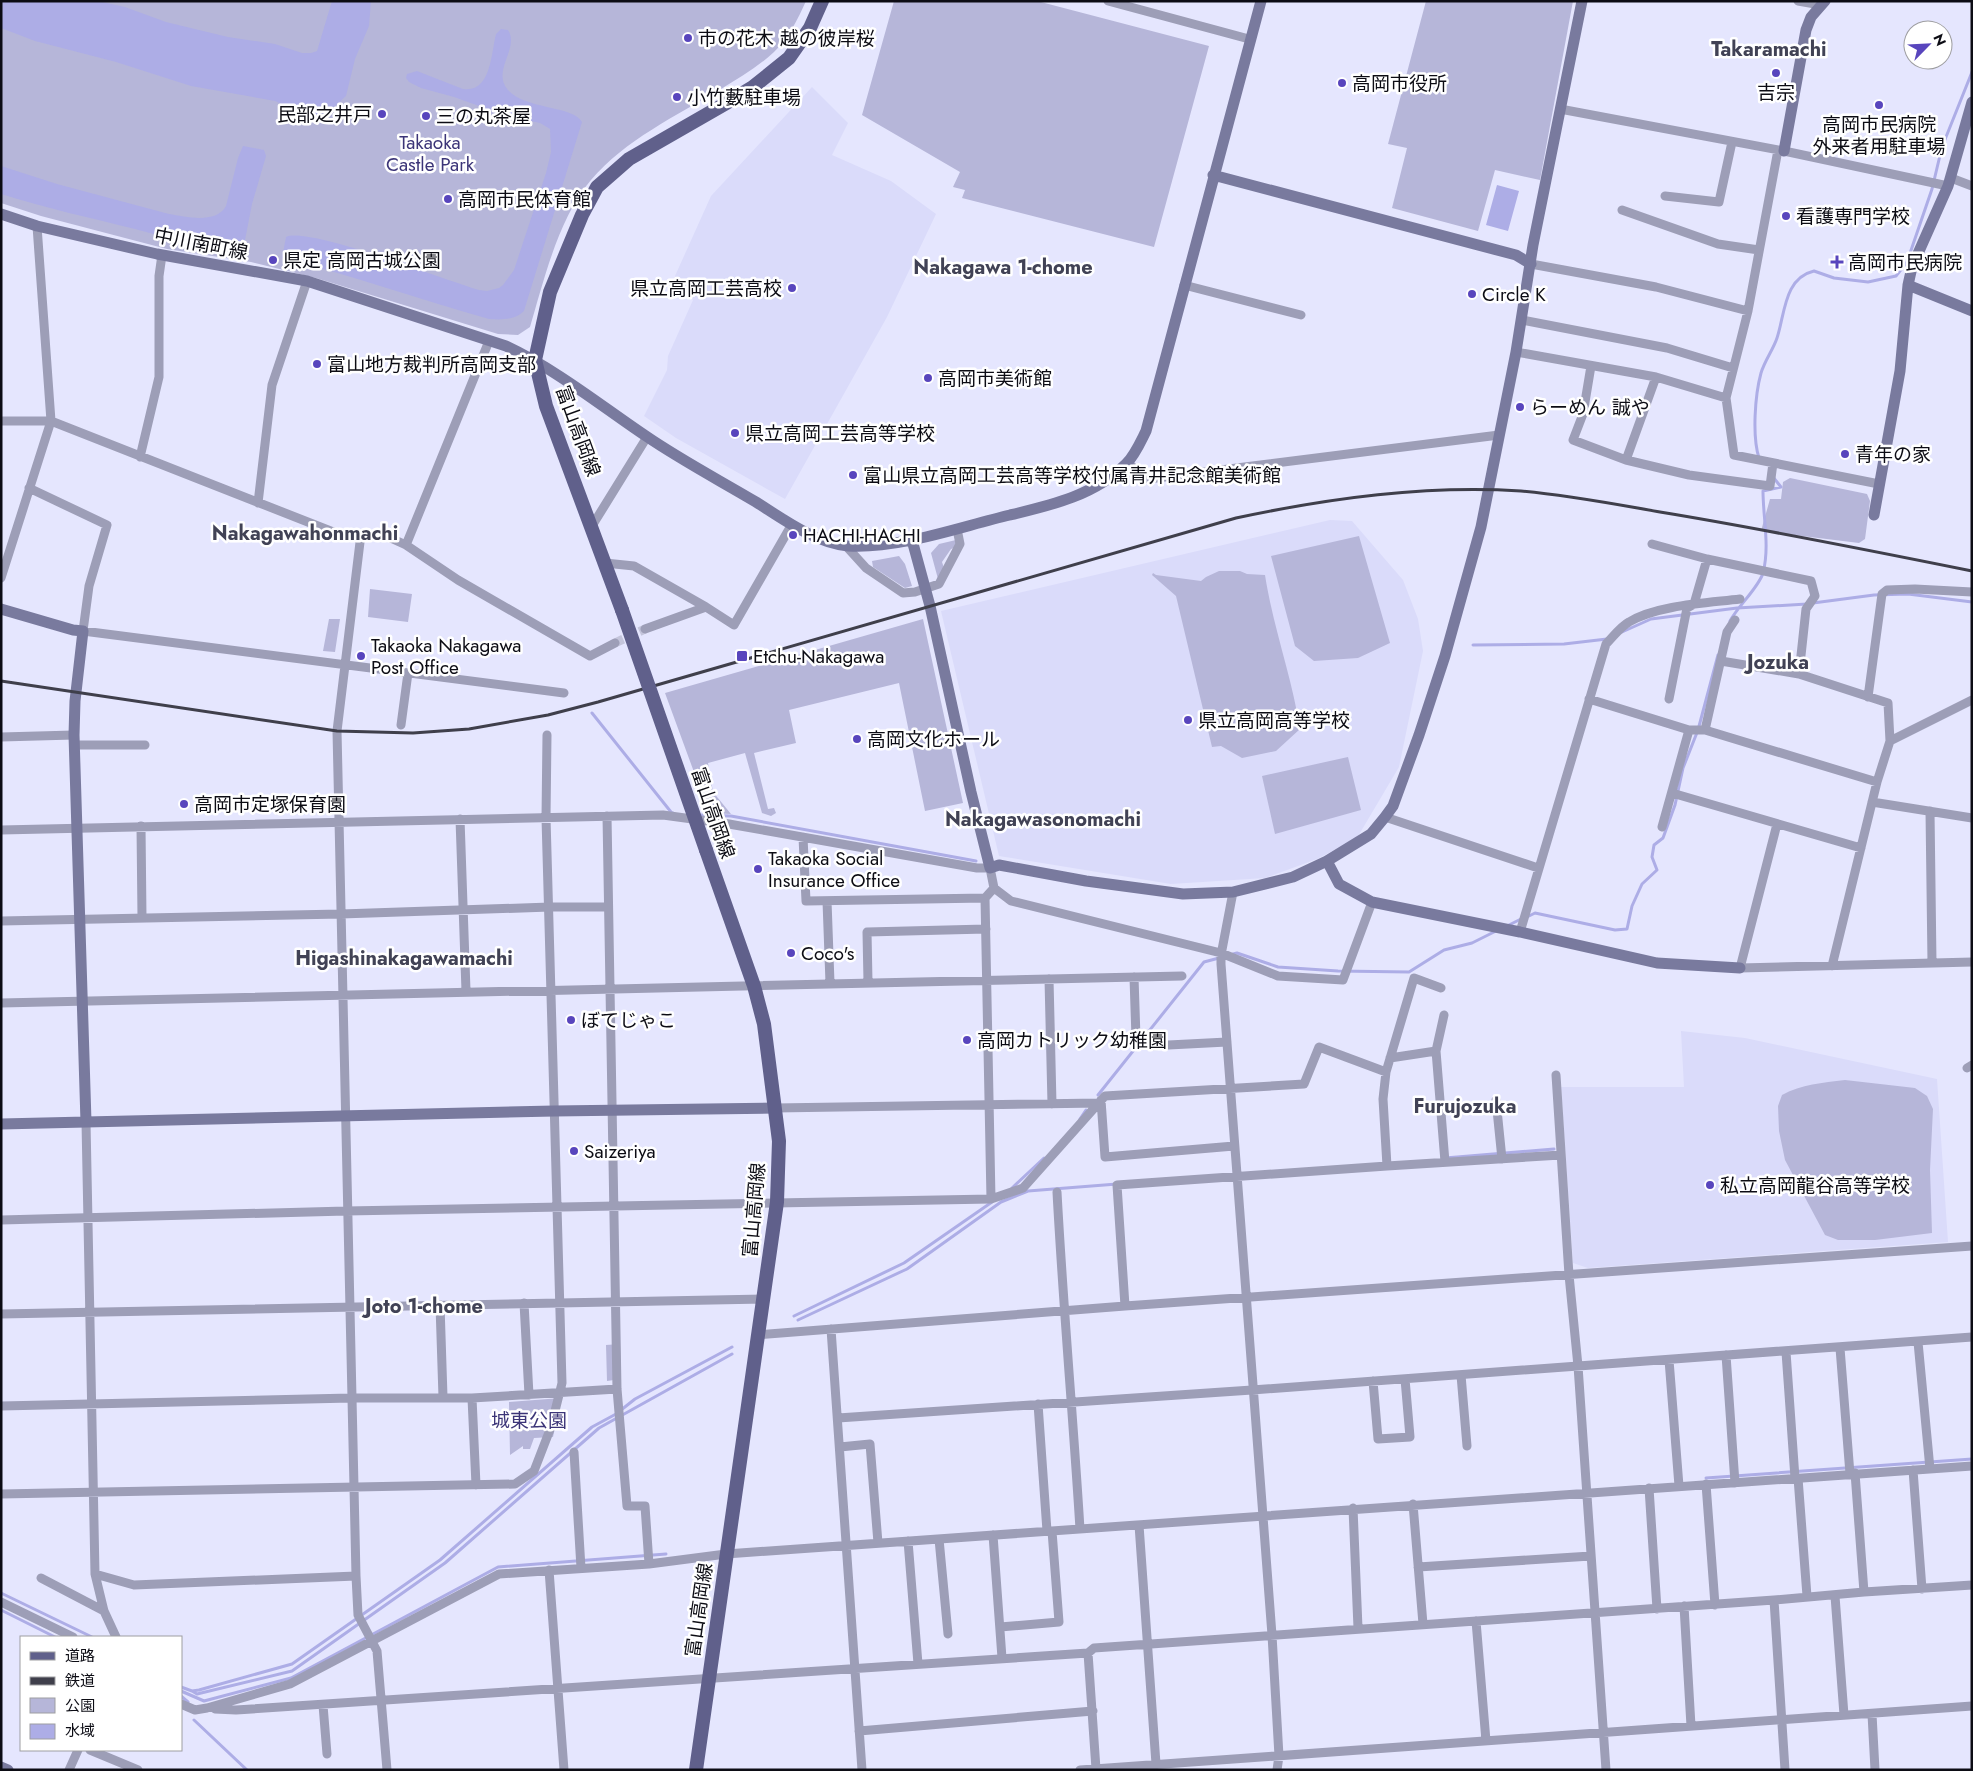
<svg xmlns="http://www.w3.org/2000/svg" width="1973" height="1771" viewBox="0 0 1973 1771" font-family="Jost,'Noto Sans JP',sans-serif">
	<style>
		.built { fill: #dadbfa }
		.green { fill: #b6b6d9 }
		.water { fill: #adade6 }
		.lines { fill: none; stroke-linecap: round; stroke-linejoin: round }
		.stream { stroke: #adade6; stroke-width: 3 }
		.street-tunnel { stroke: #c4c5db; stroke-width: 9; stroke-dasharray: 9 4.5; stroke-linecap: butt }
		.street { stroke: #9d9eb7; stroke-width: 9 }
		.secondary { stroke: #797a9e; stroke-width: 11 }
		.primary { stroke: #60608b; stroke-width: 14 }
		.rail { stroke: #3f3f4b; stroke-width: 3 }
		.primary-bridge { stroke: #60608b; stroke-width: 14 }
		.poi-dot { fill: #5845bd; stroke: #fff; stroke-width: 2 }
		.labels { text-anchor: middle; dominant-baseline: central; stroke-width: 5; stroke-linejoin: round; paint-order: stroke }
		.poi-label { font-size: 19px; fill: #0c0c14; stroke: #fff; text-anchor: start }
		.park-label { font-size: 19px; fill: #3c3578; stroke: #fff }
		.street-label { font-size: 19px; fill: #0c0c14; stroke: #fff }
		.neighbourhood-label { font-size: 20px; font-weight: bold; fill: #414255; stroke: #fff }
	</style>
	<rect width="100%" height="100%" fill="#e5e6fe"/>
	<path class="built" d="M 812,87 L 848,123 L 832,155 L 891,181 L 936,214 L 887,317 L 785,499 L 676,438 L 644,416 L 667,370 L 668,356 L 693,300 L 675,276 L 711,196 Z
		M 1330,520 L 1352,521 L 1403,580 L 1418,619 L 1423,651 L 1399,767 L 1357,838 L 1317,859 L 1265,878 L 1171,884 L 999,856 L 941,611 Z
		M 1681,1031 L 1745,1038 L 1937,1079 L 1948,1242 L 1588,1268 L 1573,1263 L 1561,1087 L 1684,1087 Z"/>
	<path class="green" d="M 1,1 L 806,1 C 798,19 788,39 774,52 C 758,67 739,78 721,89 C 676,116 625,140 591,180 C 558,219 544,280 530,327 L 518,335 L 498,334 L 316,278 L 251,262 L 167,249 L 41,216 L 1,203 Z
		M 894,1 L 1037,1 L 1209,46 L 1154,247 L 962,198 L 965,190 L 953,187 L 960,172 L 862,115 Z
		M 1426,1 L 1573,1 L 1540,180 L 1495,170 L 1478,231 L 1392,208 L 1407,148 L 1388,144 Z
		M 1790,478 L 1867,494 L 1870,501 L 1865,539 L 1859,543 L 1761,531 L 1770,499 L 1781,499 L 1783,482 Z
		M 1359,536 L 1390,643 L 1358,658 L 1314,661 L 1295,646 L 1271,556 Z
		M 956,540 L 957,547 L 951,549 L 942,562 L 944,568 L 938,579 L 931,553 L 939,544 Z
		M 899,556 L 905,564 L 912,586 L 905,588 L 873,567 L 872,561 Z
		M 1219,571 L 1240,571 L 1247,574 L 1265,575 C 1273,627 1292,677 1300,729 L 1276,751 L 1242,758 L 1221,746 L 1212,747 L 1176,596 L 1152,575 L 1153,573 L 1156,575 L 1201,581 L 1206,577 Z
		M 370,589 L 412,594 L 408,622 L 368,617 Z
		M 329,619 L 340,619 L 335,652 L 323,651 Z
		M 923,619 L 963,803 L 925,811 L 899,683 L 789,710 L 796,743 L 754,753 L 768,809 L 774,808 L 776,813 L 771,816 L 762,813 L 745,753 L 708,763 L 713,792 L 731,814 L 709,813 L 665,693 Z
		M 1348,757 L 1361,810 L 1275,834 L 1262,776 Z
		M 1845,1080 L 1915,1088 L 1927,1096 L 1933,1109 L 1930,1170 L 1932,1233 L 1875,1240 L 1838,1240 L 1825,1235 L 1785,1160 L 1779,1131 L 1778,1106 L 1782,1095 C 1802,1084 1822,1083 1845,1080 Z
		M 620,1344 L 621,1379 L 607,1381 L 606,1345 Z
		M 561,1398 L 553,1437 L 534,1438 L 530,1449 L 523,1449 L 523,1446 L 510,1455 L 509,1402 Z"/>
	<path class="water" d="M 1,1 L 98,1 L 125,7 L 166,22 L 228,37 L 275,44 L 302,53 L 311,53 L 317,51 L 332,1 L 371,1 L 369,26 L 355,59 L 346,96 L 334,107 L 314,116 L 308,116 L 275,101 L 191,86 L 116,62 L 35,41 L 1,28 Z
		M 501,29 L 508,30 C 520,48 491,71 508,90 C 526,110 572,105 582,122 L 524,311 C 515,320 502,320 489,319 C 420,300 352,275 282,258 L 286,237 C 308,226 447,281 479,290 L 487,291 L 499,288 L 503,285 L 514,270 L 546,173 L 551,152 L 550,129 L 540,123 L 504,115 L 454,97 L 421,88 L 409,82 L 406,78 L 407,74 L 417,71 L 463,89 C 491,93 491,54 496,34 Z
		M 243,146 L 264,150 L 266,156 L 252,204 L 245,240 L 241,247 C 215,253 162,236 135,229 C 91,218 45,208 1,194 L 1,166 L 57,184 L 169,214 C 187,217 216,224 226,206 L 238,158 Z
		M 1497,185 L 1519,191 L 1508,231 L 1486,225 Z"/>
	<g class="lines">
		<path class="stream" d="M 1759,458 C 1752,436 1755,395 1761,373 C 1765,360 1773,350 1777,338 C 1785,314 1784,278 1814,271 L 1834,278 L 1868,282 L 1896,276 L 1907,262 L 1932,189 L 1942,147 L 1972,72
			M 1813,603 L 1874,595 L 1908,594 L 1972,602
			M 1730,621 C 1738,606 1759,587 1763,573 C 1770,546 1763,518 1763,491 L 1781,487 L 1773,477
			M 1622,632 L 1651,619 L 1737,608 L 1807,604
			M 1473,645 L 1564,644 L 1607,639
			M 592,713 L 671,812 L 673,813
			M 699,815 L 731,816 L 976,861
			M 1527,917 L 1535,913 L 1615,930 L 1627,929 L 1632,906 L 1642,884 L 1657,870 L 1652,857 L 1654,845 L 1663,838 L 1675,805 L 1683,768 L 1698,730 L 1718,655
			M 1507,926 L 1521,919
			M 1233,954 L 1237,953 L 1278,967 L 1338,971 L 1409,972 L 1444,950 L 1472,943 L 1496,931
			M 1098,1095 L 1204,962 L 1219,958
			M 1080,1119 L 1086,1110
			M 1445,1158 L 1554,1149
			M 1012,1188 L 1044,1158
			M 794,1316 L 904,1263 L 992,1202
			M 798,1320 L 907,1269 L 1001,1202 L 1028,1191 L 1117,1184
			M 1706,1478 L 1972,1459
			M 1,1593 L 92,1637
			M 1,1610 L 55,1637
			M 181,1687 L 192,1691 L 199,1690 L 292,1664 L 440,1560 L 592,1427 L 616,1414 L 635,1399 L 732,1347
			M 181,1691 L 204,1701 L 291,1678 L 498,1567 L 666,1554
			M 192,1691 L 197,1694 L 292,1671 L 445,1563 L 599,1428 L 732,1354
			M 181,1696 L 188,1702
			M 194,1720 L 247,1770"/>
		<path class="street-tunnel" d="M 615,643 L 645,629"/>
		<path class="street" d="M 1108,1 L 1249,39
			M 1798,1 L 1821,5
			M 1560,109 L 1784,151 L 1948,186
			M 1951,178 L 1972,186
			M 1665,196 L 1719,202 L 1732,142
			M 1622,210 L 1718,244 L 1759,250
			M 1531,264 L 1656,287 L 1748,311
			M 1184,285 L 1301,315
			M 1522,320 L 1667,348 L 1733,368
			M 1516,352 L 1656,377 L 1726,398 L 1748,311 L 1778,150
			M 1591,366 L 1583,414 L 1573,440 L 1626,460 L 1689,475 L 1770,486 L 1773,463
			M 1726,398 L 1734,455 L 1879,484
			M 1,421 L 51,421 L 346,537 L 361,534 L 384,535 L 406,545 L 458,580 L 590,656 L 615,643
			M 140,457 L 159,377 L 159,276 L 162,255
			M 1626,460 L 1656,377
			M 1127,463 L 1149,479 L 1499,435
			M 29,488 L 107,525 L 89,586 L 83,631 L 564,693
			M 258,503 L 272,385 L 307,281
			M 592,526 L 647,437
			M 361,534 L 337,731 L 356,1576 L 358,1615 L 377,1651 L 387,1770
			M 1652,544 L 1707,559 L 1811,581 L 1815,596 L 1806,609 L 1799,674
			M 406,545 L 489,341
			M 846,546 L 866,568 L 903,593 L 915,592 L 939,584 L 960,544 L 957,529
			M 605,563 L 634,566 L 706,607
			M 1,578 L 51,421 L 37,226
			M 645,629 L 706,607 L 734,625 L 792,524
			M 1721,661 L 1799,674 L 1888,703 L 1890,741
			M 1868,697 L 1882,594 L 1887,590 L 1915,589 L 1972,592
			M 1589,699 L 1689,730 L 1705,730 L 1877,782
			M 1669,699 L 1687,608 L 1694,604 L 1707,559
			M 401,725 L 408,673
			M 1705,730 L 1727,632 L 1735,620
			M 1,737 L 74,735
			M 75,745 L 145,745
			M 1672,793 L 1861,848
			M 1872,802 L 1972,818
			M 1930,811 L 1932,963
			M 607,816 L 617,1389 L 627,1506 L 645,1506 L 649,1564
			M 1385,817 L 1538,868
			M 460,819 L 466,991
			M 1777,824 L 1740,968 L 1972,962
			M 141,826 L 142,918
			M 1662,827 L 1689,730
			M 1,830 L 663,815 L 729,824 L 977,868 L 990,868 L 994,888 L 1011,901 L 1221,953 L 1278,976 L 1343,980 L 1372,902
			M 803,837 L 806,901 L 985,898
			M 1233,892 L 1221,955 L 1221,964 L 1272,1635 L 1279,1756 L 1277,1770
			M 827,901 L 830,983
			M 1,921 L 341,914 L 550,907 L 608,907
			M 1520,932 L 1606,644 C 1613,637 1620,627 1629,622 C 1657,605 1707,603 1740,599
			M 1832,966 L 1877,782 L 1890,741 L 1972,700
			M 1134,977 L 1136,1038 L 1149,1046 L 1227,1042
			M 1049,979 L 1052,1104
			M 868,982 L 867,932 L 986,929
			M 1,1003 L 1182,976
			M 1444,1015 L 1436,1051 L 1445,1162
			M 1390,1058 L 1436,1051
			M 1967,1068 L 1972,1065
			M 1556,1075 L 1569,1275 L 1578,1366 L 1606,1770
			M 1101,1100 L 1105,1157 L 1234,1146
			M 1496,1100 L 1502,1159
			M 775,1108 L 1099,1103
			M 86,1122 L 95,1574 L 104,1611 L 116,1637
			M 1387,1166 L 1383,1099 L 1386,1072 L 1414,978 L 1441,988
			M 1057,1192 C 1063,1304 1073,1416 1080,1529
			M 991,1199 L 985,898 L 994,888
			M 1,1220 L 346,1211 L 991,1199 L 1023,1188 L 1105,1096 L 1304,1084 L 1319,1047 L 1386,1072
			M 524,1303 L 529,1395
			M 440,1305 L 443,1397
			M 1125,1306 L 1117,1185 L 1387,1166 L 1561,1155
			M 1,1314 L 764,1299
			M 831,1329 L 862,1770
			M 757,1335 L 1125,1306 L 1972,1246
			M 1918,1342 L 1930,1469
			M 1840,1348 L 1850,1474
			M 1786,1352 L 1795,1478
			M 1726,1355 L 1735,1483
			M 1669,1360 L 1679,1486
			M 1461,1375 L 1467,1446
			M 1373,1381 L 1378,1439 L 1410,1437 L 1405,1379
			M 472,1398 L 476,1485
			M 1038,1404 L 1047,1531
			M 1,1406 L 351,1398 L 472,1398 L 617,1389
			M 838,1418 L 1252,1390 L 1972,1337
			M 840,1447 L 870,1444 L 878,1543
			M 574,1452 L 581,1568
			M 1913,1470 L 1922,1589
			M 1855,1473 L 1864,1592
			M 1798,1478 L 1807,1596
			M 1706,1484 L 1715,1605
			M 1649,1488 L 1657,1609
			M 1,1494 L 515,1484 L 534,1471 L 551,1427 L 562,1383 L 546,818 L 547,735
			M 1413,1504 L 1423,1624
			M 1353,1508 L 1358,1628
			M 1139,1525 L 1156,1764
			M 993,1535 L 1002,1658
			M 939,1539 L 948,1634
			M 908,1541 L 918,1664
			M 1418,1567 L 1591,1556
			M 549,1570 L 564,1770
			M 95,1574 L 134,1585 L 356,1576
			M 41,1578 L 104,1611
			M 1835,1596 L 1844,1715
			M 1774,1600 L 1785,1770
			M 1,1602 L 73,1637
			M 1684,1606 L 1691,1726
			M 1476,1621 L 1486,1741
			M 1000,1627 L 1059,1622 L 1052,1531
			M 1088,1653 L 1094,1648 L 1774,1600 L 1864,1592 L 1972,1585
			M 181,1704 L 195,1710 L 207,1708 L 290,1684 L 499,1574 L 649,1564 L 726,1554 L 1972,1466
			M 323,1705 L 327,1754
			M 215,1709 L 236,1710 L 1088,1653 L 1096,1769
			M 1872,1714 L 1875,1770
			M 859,1731 L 1093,1711
			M 90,1750 L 138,1770
			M 69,1770 L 78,1750
			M 1080,1770 L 1972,1706"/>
		<path class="secondary" d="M 1784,151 L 1806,30 L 1811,17 L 1825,1
			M 1213,175 L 1516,255 L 1531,264
			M 1,214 L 37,226 L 157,254 L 307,281 L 506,346 C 557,370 600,405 646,436 C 681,460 719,480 756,502 C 783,519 815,543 848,546 C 900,549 959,527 1010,515 C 1052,505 1095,495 1126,464 C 1135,455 1140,443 1146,431 L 1261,1
			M 1908,285 L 1972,311
			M 1874,515 L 1900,371 L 1908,285 L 1912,267 L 1948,186 L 1972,102
			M 912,540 L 930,606 L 971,792 L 990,868 L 999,865 L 1086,881 L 1183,894 L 1233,892 L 1293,877 L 1327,861 L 1371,834 L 1385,817 L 1393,806 L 1419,735 L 1445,656 L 1481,527 L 1516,352 L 1533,245 L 1582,1
			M 1,609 L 73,630 L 83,631 L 75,701 L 74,735 L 86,1122
			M 1327,861 L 1339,884 L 1372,902 L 1520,932 L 1657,963 L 1740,968
			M 1,1124 L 554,1111 L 775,1108
			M 1,1767 L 8,1770"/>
		<path class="primary" d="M 622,610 L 546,406 L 535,360 L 550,292 L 582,215 L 597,187 L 629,159 L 730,101 L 753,87 L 789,58 L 810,28 L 822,1
			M 696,1770 L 777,1202 L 779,1141 L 764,1024 L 754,986 L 706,850"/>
		<path class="rail" d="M 1,681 L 337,731 L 413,733 L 469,729 L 548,715 L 598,702 L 1236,518 C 1330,498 1425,485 1521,491 C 1568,495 1614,504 1660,512 C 1764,529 1868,550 1972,571"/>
		<path class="primary-bridge" d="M 622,610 L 706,850"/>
	</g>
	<g class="poi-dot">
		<circle cx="688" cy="38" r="5"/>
		<circle cx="1776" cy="73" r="5"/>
		<circle cx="1342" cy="83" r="5"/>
		<circle cx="677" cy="97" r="5"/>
		<circle cx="1879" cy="105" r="5"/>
		<circle cx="382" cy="114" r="5"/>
		<circle cx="426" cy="116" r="5"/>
		<circle cx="448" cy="199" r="5"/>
		<circle cx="1786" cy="216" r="5"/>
		<circle cx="273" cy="260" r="5"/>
		<path d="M1834.5 254.5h5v5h5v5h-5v5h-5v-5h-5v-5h5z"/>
		<circle cx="792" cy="288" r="5"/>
		<circle cx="1472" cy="294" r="5"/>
		<circle cx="317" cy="364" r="5"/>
		<circle cx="928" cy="378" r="5"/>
		<circle cx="1520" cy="407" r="5"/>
		<circle cx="735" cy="433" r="5"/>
		<circle cx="1845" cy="454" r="5"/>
		<circle cx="853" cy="475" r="5"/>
		<circle cx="793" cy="535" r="5"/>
		<circle cx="361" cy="656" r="5"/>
		<rect x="736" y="650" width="12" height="12" rx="2.5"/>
		<circle cx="1188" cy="720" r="5"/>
		<circle cx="857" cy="739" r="5"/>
		<circle cx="184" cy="804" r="5"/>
		<circle cx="758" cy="869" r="5"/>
		<circle cx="791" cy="953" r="5"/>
		<circle cx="571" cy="1020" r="5"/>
		<circle cx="967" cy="1040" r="5"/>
		<circle cx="574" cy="1151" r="5"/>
		<circle cx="1710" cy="1185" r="5"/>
	</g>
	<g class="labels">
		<g class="poi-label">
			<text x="698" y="38">市の花木 越の彼岸桜</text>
			<text x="1352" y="83">高岡市役所</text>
			<text x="1776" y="92" text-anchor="middle">吉宗</text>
			<text x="687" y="97">小竹藪駐車場</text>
			<text x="372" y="114" text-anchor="end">民部之井戸</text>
			<text x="436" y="116">三の丸茶屋</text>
			<text x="1879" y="124" text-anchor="middle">高岡市民病院<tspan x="1879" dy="22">外来者用駐車場</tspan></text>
			<text x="458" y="199">高岡市民体育館</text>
			<text x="1796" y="216">看護専門学校</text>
			<text x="283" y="260">県定 高岡古城公園</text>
			<text x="1848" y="262">高岡市民病院</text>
			<text x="782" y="288" text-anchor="end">県立高岡工芸高校</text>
			<text x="1482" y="294">Circle K</text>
			<text x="327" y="364">富山地方裁判所高岡支部</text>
			<text x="938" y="378">高岡市美術館</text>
			<text x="1530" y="407">らーめん 誠や</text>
			<text x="745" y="433">県立高岡工芸高等学校</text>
			<text x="1855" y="454">青年の家</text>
			<text x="863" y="475">富山県立高岡工芸高等学校付属青井記念館美術館</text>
			<text x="803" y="535">HACHI-HACHI</text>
			<text x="371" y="645">Takaoka Nakagawa<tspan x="371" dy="22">Post Office</tspan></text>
			<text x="753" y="656">Etchu-Nakagawa</text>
			<text x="1198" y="720">県立高岡高等学校</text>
			<text x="867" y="739">高岡文化ホール</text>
			<text x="194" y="804">高岡市定塚保育園</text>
			<text x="768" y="858">Takaoka Social<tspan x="768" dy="22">Insurance Office</tspan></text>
			<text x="801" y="953">Coco's</text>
			<text x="581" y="1020">ぼてじゃこ</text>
			<text x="977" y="1040">高岡カトリック幼稚園</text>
			<text x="584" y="1151">Saizeriya</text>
			<text x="1720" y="1185">私立高岡龍谷高等学校</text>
		</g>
		<g class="park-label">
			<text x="430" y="142">Takaoka<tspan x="430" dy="22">Castle Park</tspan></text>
			<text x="529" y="1420">城東公園</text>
		</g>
		<g class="street-label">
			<text transform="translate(201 244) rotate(11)">中川南町線</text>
			<text transform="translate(578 431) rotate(70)">富山高岡線</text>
			<text transform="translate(713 813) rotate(71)">富山高岡線</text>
			<text transform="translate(754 1210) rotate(-85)">富山高岡線</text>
			<text transform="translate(699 1610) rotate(-82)">富山高岡線</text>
		</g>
		<g class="neighbourhood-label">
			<text x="1769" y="49">Takaramachi</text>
			<text x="1003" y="267">Nakagawa 1-chome</text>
			<text x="305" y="533">Nakagawahonmachi</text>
			<text x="1778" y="662">Jozuka</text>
			<text x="1043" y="819">Nakagawasonomachi</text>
			<text x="404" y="958">Higashinakagawamachi</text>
			<text x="1465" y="1106">Furujozuka</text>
			<text x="424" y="1306">Joto 1-chome</text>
		</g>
	</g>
	<rect width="1973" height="1771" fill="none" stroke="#0c0c14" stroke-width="5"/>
	<rect x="20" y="1636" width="162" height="115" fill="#ffffff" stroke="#9e9ea1"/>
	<rect x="30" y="1652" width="25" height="8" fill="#60608b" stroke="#9e9ea1"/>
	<text x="65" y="1661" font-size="15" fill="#0c0c14">道路</text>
	<rect x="30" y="1677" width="25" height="8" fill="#3f3f4b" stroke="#9e9ea1"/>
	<text x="65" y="1686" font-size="15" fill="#0c0c14">鉄道</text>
	<rect x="30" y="1698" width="25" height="15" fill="#b6b6d9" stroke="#9e9ea1"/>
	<text x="65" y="1711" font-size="15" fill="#0c0c14">公園</text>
	<rect x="30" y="1724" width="25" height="15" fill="#adade6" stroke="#9e9ea1"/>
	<text x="65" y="1736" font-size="15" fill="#0c0c14">水域</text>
	<g transform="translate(1928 45) rotate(66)"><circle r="24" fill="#ffffff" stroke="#9e9ea1"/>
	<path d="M0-4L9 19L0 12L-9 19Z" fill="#5845bd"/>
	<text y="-8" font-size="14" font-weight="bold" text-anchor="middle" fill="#0c0c14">N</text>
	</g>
</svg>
